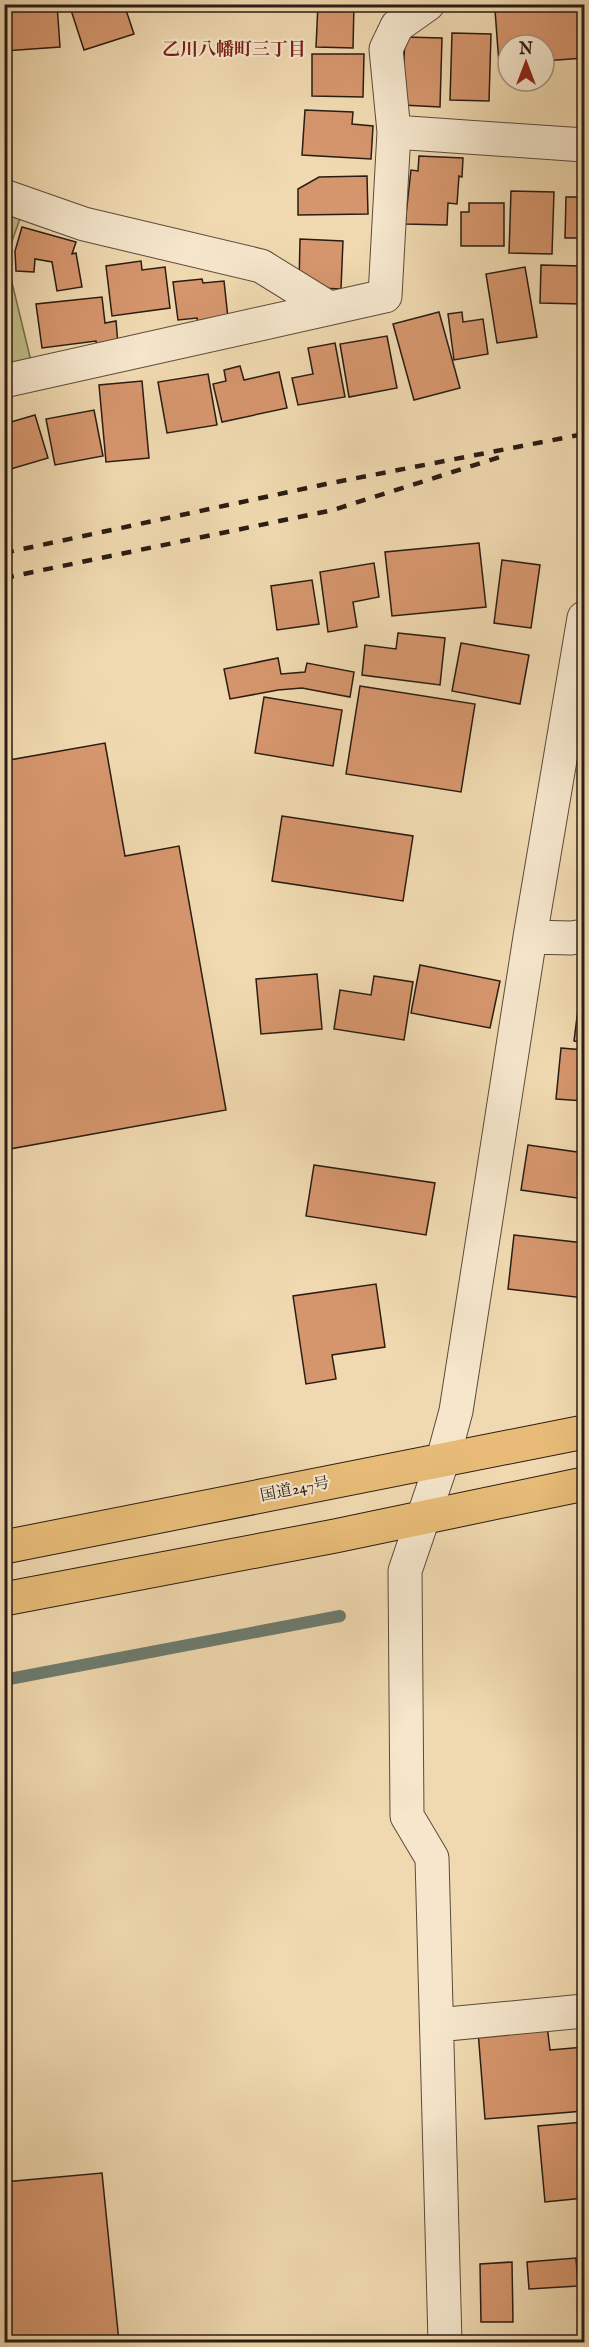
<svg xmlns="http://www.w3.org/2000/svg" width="589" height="2347" viewBox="0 0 589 2347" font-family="'IM FELL English','Noto Serif JP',serif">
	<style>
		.green { fill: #c0be87; stroke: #756d4d; stroke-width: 1.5 }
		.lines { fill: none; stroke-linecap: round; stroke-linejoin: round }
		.stream { stroke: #6d7b6e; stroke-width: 12 }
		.building { fill: #d6966d; stroke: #2a1c13; stroke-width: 1.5 }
		.street-casing { stroke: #5c4b3a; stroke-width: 35 }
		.highway-casing { stroke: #2a1c13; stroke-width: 35 }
		.street { stroke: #f5e6cc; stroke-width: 33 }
		.highway { stroke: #e8bc78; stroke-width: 33 }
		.rail { stroke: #2a1c13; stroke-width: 4.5; stroke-dasharray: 10 10; stroke-linecap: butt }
		.labels { text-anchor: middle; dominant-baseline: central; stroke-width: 4.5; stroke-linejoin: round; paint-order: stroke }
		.street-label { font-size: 16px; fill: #2a1c13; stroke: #f5e6cc }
		.neighbourhood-label { font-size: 18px; font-weight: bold; fill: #7a1f14; stroke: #f5e6cc }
	</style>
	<rect width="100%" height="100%" fill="#f0d9b0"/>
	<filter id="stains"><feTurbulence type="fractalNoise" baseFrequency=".00333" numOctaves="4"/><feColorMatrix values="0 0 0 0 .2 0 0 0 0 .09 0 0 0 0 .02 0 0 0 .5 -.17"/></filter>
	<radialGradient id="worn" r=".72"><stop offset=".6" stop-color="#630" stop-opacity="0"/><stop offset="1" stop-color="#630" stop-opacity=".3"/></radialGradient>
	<path class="green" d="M 4,207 L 22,213 L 6,258 L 31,361 L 4,368 Z"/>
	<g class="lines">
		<path class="stream" d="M 4,1680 L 340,1616"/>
	</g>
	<path class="building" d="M 4,4 L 57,4 L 60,47 L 4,51 Z
		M 69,4 L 124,4 L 134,34 L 84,50 Z
		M 318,4 L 354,4 L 353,48 L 316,47 Z
		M 583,4 L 584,58 L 544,61 L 544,45 L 508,45 L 508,63 L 499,64 L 495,10 Z
		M 452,33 L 491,34 L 489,101 L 450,100 Z
		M 405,37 L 442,38 L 440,107 L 402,105 Z
		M 312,54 L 364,54 L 363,97 L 312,96 Z
		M 305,110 L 353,112 L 352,124 L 373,126 L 371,159 L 302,155 Z
		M 419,156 L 463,158 L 462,177 L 459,176 L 457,204 L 448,203 L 447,225 L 405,224 L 411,170 L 418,171 Z
		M 367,176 L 368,214 L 298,215 L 298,189 L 319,177 Z
		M 582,187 L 584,187 L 584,238 L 565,238 L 566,197 L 582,197 Z
		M 511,191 L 554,192 L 552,254 L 509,253 Z
		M 469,203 L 504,203 L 504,246 L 461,246 L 461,212 L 469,212 Z
		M 22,227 L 76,242 L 72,254 L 76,253 L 82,287 L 57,291 L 52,262 L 35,259 L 34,272 L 16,271 L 15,251 Z
		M 300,239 L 343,241 L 341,289 L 299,287 Z
		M 141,261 L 142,270 L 165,267 L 170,308 L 112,316 L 106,266 Z
		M 541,265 L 582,266 L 581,304 L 540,303 Z
		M 525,267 L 537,337 L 497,343 L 486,274 Z
		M 202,279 L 203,283 L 224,281 L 228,318 L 198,322 L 197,318 L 178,320 L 173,282 Z
		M 102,297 L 105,323 L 116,321 L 118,344 L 97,346 L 96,341 L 42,348 L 36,304 Z
		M 439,312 L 460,388 L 414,400 L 393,324 Z
		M 462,312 L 463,322 L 483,319 L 488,354 L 454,360 L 448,314 Z
		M 387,336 L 397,388 L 349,397 L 340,344 Z
		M 335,343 L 345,397 L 298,405 L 292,378 L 313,374 L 308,348 Z
		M 240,366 L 244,380 L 279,372 L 287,408 L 222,422 L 213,384 L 226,381 L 224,370 Z
		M 208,374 L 217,425 L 167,433 L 158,382 Z
		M 142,381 L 149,458 L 106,462 L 99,385 Z
		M 94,410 L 103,456 L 55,465 L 46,419 Z
		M 35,415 L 48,458 L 4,471 L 4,424 Z
		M 479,543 L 486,607 L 392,616 L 385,552 Z
		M 502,560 L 540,565 L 531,628 L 494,623 Z
		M 374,563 L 379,597 L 353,602 L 357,627 L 328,632 L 320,572 Z
		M 312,580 L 319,624 L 277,630 L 271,586 Z
		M 398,633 L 445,638 L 440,685 L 362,675 L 365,645 L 396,649 Z
		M 461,643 L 529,655 L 520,704 L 452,691 Z
		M 278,658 L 281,674 L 305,672 L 307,663 L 354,672 L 350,697 L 302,688 L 278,690 L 230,699 L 224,669 Z
		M 360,686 L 475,704 L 461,792 L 346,774 Z
		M 264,697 L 342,710 L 333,766 L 255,753 Z
		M 105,743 L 125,856 L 179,846 L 226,1110 L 4,1150 L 4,761 Z
		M 282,816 L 413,836 L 403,901 L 272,881 Z
		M 420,965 L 500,981 L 490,1028 L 411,1013 Z
		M 317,974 L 322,1029 L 261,1034 L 256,979 Z
		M 374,976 L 413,982 L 404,1040 L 334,1029 L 340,990 L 371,995 Z
		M 581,985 L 584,986 L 584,1043 L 574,1041 Z
		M 561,1048 L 584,1050 L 584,1101 L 556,1099 Z
		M 528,1145 L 584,1153 L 584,1199 L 521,1190 Z
		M 314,1165 L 435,1183 L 426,1235 L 306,1216 Z
		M 514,1235 L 584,1243 L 584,1298 L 508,1289 Z
		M 376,1284 L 385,1347 L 332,1355 L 336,1379 L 306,1384 L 293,1296 Z
		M 547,2025 L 550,2050 L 584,2047 L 584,2111 L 485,2119 L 478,2031 Z
		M 584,2122 L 584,2198 L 545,2202 L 538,2126 Z
		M 102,2173 L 119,2342 L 4,2342 L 4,2182 Z
		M 576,2258 L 578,2286 L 529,2289 L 527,2262 Z
		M 512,2262 L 513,2322 L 481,2322 L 480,2264 Z"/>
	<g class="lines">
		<g class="street-casing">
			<path id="street" d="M 394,132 L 386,49 L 397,26 L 428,4
				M 4,196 L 84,224 L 261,266 L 329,308
				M 4,381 L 385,296 L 394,132 L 584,145
				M 530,937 L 571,938 L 584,936
				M 437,2025 L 584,2011
				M 445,2342 L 432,1858 L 407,1816 L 405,1571 L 443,1459 L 456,1411 L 530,937 L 584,618"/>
		</g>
		<g class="highway-casing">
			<path id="highway" d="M 4,1547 L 584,1432
				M 4,1599 L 335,1536 L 584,1484"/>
		</g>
		<use href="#street" class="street"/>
		<use href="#highway" class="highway"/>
		<path class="rail" d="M 4,553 L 326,484 L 584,434
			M 4,578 L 333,510 L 500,457"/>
	</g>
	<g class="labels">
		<g class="street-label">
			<text transform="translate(295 1490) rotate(-11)">国道247号</text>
		</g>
		<g class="neighbourhood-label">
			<text x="234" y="50">乙川八幡町三丁目</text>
		</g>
	</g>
	<rect width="589" height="2347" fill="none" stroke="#f0d9b0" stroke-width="24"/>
	<rect x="6" y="6" width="577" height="2335" fill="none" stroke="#2a1c13" stroke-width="3"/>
	<rect x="12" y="12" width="565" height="2323" fill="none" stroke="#2a1c13" stroke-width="1.5"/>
	<g transform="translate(526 63)"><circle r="28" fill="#f5e6cc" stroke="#a49582" stroke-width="1.5"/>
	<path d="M0-4.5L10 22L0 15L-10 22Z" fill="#8f2418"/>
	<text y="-9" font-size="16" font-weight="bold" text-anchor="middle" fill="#2a1c13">N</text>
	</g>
	<rect width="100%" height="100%" filter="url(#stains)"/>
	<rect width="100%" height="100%" fill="url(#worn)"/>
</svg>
